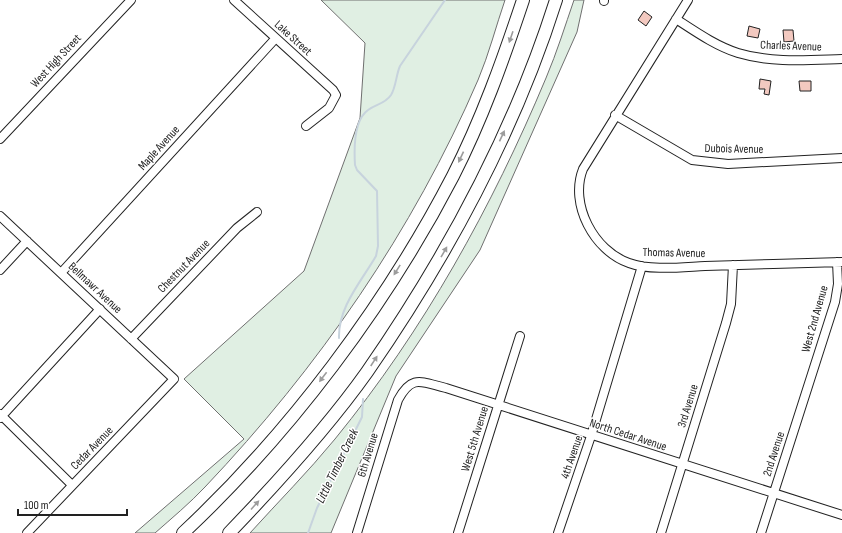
<svg xmlns="http://www.w3.org/2000/svg" width="842" height="533" viewBox="0 0 842 533" font-family="'Sofia Sans Condensed',sans-serif">
	<style>
		.green { fill: #e0efe3; stroke: #6f6f6f }
		.lines { fill: none; stroke-linecap: round; stroke-linejoin: round }
		.stream { stroke: #c7d3dd; stroke-width: 2 }
		.building { fill: #f3c9c0; stroke: #222 }
		.minor-casing { stroke: #222; stroke-width: 10 }
		.highway-casing { stroke: #222; stroke-width: 14 }
		.minor { stroke: #fff; stroke-width: 8 }
		.highway { stroke: #fff; stroke-width: 12 }
		.oneway { fill: #9c9c9c }
		.labels { text-anchor: middle; dominant-baseline: central; stroke-width: 3; stroke-linejoin: round; paint-order: stroke }
		.street-label { font-size: 12px; fill: #222; stroke: #fff }
		.water-label { font-size: 13px; font-style: italic; fill: #222; stroke: #fff }
	</style>
	<rect width="100%" height="100%" fill="#fff"/>
	<path class="green" d="M 321,0 L 505,0 C 496,26 489,54 478,80 C 413,231 318,368 205,487 C 190,503 172,518 155,533 L 135,533 L 244,439 L 184,379 L 304,271 L 360,118 L 365,43 Z
		M 574,0 L 584,0 L 577,32 L 480,250 L 396,376 L 331,533 L 250,533 C 278,502 308,472 335,439 C 424,330 492,207 546,78 C 557,52 565,26 574,0 Z"/>
	<g class="lines">
		<path class="stream" d="M 339,338 C 338,307 361,282 376,256 L 378,246 L 377,191 L 357,170 L 355,165 C 354,149 354,120 368,110 C 376,104 385,104 391,95 C 396,87 396,75 400,66 L 445,0
			M 308,533 L 317,508 L 362,417 L 363,399"/>
	</g>
	<path class="building" d="M 644,11 L 652,17 L 646,26 L 638,20 Z
		M 749,26 L 760,29 L 758,38 L 747,36 Z
		M 783,30 L 793,30 L 794,41 L 784,42 Z
		M 760,79 L 771,81 L 769,95 L 764,94 L 765,89 L 759,89 Z
		M 799,81 L 811,81 L 811,91 L 800,91 Z"/>
	<g class="lines">
		<g class="minor-casing">
			<path id="minor" d="M 234,0 L 333,90 L 336,95 L 329,108 L 306,126
				M 604,0 L 604,1
				M 688,0 L 583,169 C 569,204 594,251 629,263 C 650,271 683,267 705,266 C 751,265 796,263 842,262
				M 676,19 C 696,32 716,46 738,53 C 771,63 808,60 842,59
				M 615,115 L 692,160 L 728,164 L 842,158
				M 0,139 L 131,0
				M 0,216 L 174,379 L 27,533
				M 0,270 L 27,241
				M 61,273 L 275,39
				M 131,339 L 237,228 L 257,212
				M 0,414 L 72,485
				M 0,418 L 100,309
				M 357,533 L 398,400 C 412,374 421,382 446,388 L 842,515
				M 458,533 L 520,336
				M 558,533 L 591,436 L 642,266
				M 661,533 L 726,323 L 731,304 L 733,265
				M 761,533 L 835,302 L 838,284 L 837,262"/>
		</g>
		<g class="highway-casing">
			<path id="highway" d="M 183,533 C 290,433 386,305 453,176 C 482,119 503,60 523,0
				M 229,533 C 276,484 328,427 367,372 C 446,258 514,133 556,0"/>
		</g>
		<use href="#minor" class="minor"/>
		<use href="#highway" class="highway"/>
	</g>
	<defs><path id="oneway-solid" d="M-6-.8H1V-3.2L6.5 0L1 3.2V.8H-6Z"/></defs>
	<g class="oneway">
		<use href="#oneway-solid" transform="translate(511 37) rotate(109)"/>
		<use href="#oneway-solid" transform="translate(502 136) rotate(-65)"/>
		<use href="#oneway-solid" transform="translate(461 157) rotate(115)"/>
		<use href="#oneway-solid" transform="translate(444 252) rotate(-60)"/>
		<use href="#oneway-solid" transform="translate(397 270) rotate(122)"/>
		<use href="#oneway-solid" transform="translate(374 361) rotate(-57)"/>
		<use href="#oneway-solid" transform="translate(323 377) rotate(127)"/>
		<use href="#oneway-solid" transform="translate(255 505) rotate(-48)"/>
	</g>
	<g class="labels">
		<g class="street-label">
			<text transform="translate(293 38) rotate(42)">Lake Street</text>
			<text transform="translate(791 46) rotate(2)">Charles Avenue</text>
			<text transform="translate(56 61) rotate(-47)">West High Street</text>
			<text transform="translate(159 148) rotate(-48)">Maple Avenue</text>
			<text transform="translate(734 149) rotate(1)">Dubois Avenue</text>
			<text transform="translate(674 253) rotate(1)">Thomas Avenue</text>
			<text transform="translate(184 266) rotate(-46)">Chestnut Avenue</text>
			<text transform="translate(95 288) rotate(43)">Bellmawr Avenue</text>
			<text transform="translate(815 319) rotate(-74)">West 2nd Avenue</text>
			<text transform="translate(688 406) rotate(-73)">3rd Avenue</text>
			<text transform="translate(628 435) rotate(18)">North Cedar Avenue</text>
			<text transform="translate(475 439) rotate(-73)">West 5th Avenue</text>
			<text transform="translate(92 448) rotate(-46)">Cedar Avenue</text>
			<text transform="translate(774 454) rotate(-72)">2nd Avenue</text>
			<text transform="translate(368 455) rotate(-73)">6th Avenue</text>
			<text transform="translate(572 457) rotate(-71)">4th Avenue</text>
		</g>
		<g class="water-label">
			<text transform="translate(337 466) rotate(-64)">Little Timber Creek</text>
		</g>
	</g>
	<path d="M18 509v6h109v-6" fill="none" stroke="#222222" stroke-width="2"/>
	<text x="24" y="509" font-size="12" fill="#222222" stroke="#ffffff" stroke-width="3" paint-order="stroke">100 m</text>
</svg>
